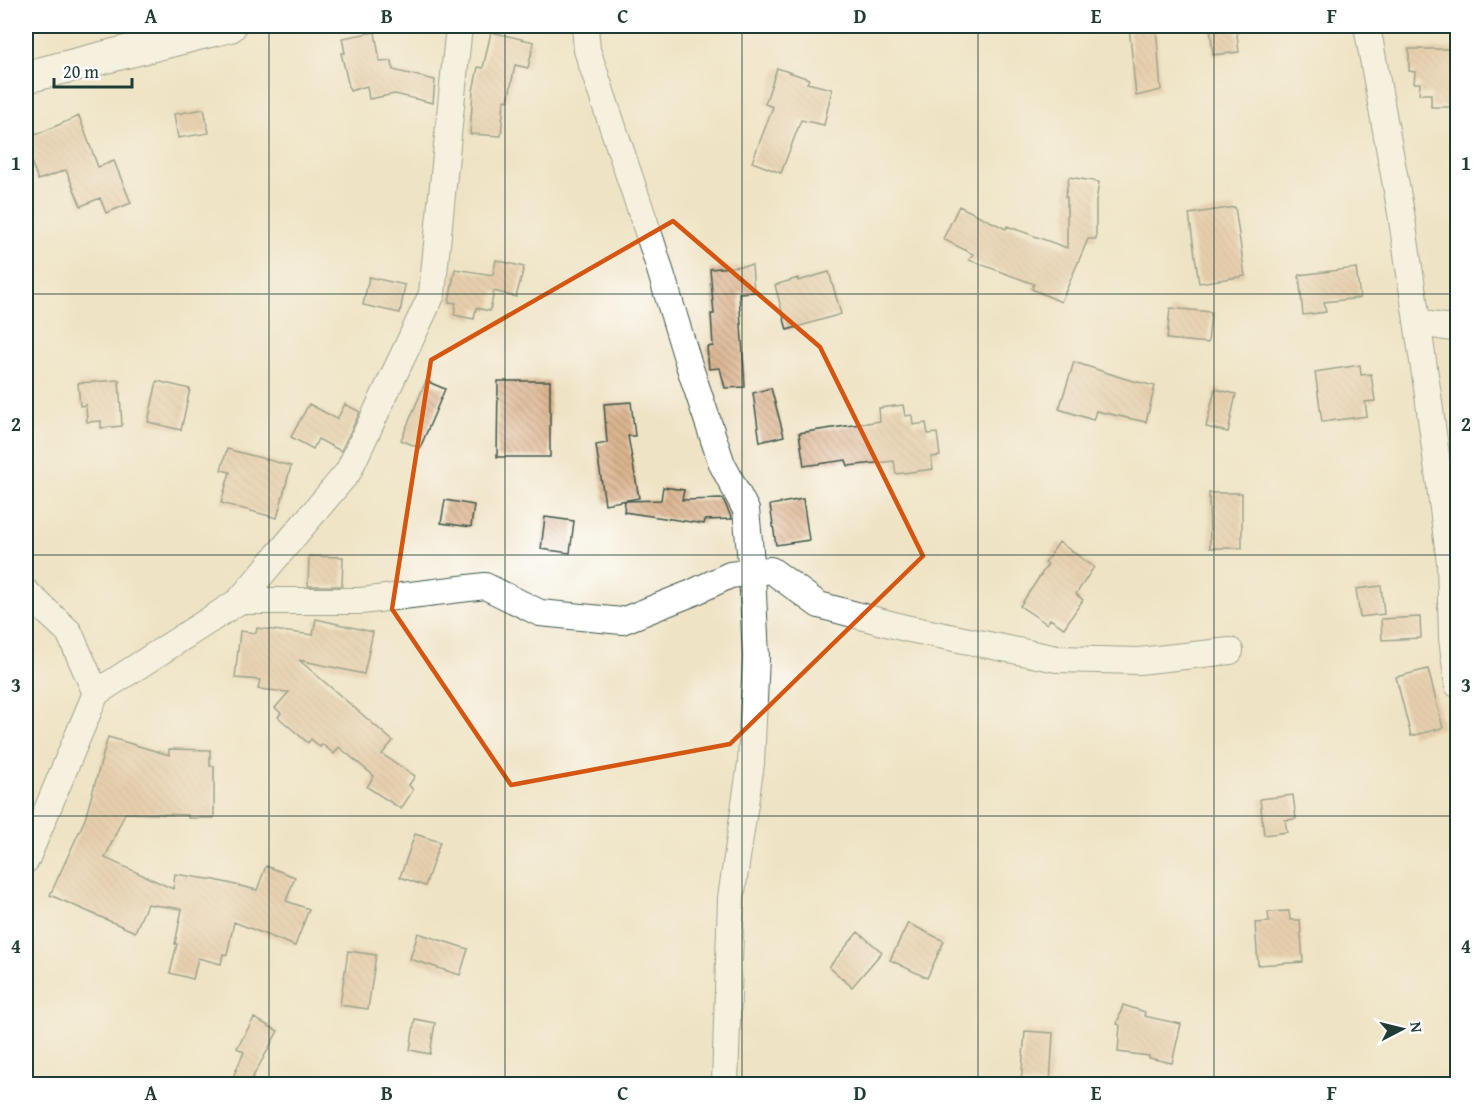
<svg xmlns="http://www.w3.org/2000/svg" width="1483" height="1110" viewBox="0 0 1483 1110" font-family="'Gentium Book Plus',serif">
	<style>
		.building { fill: url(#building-back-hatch) }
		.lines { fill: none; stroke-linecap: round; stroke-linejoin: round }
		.minor-casing { stroke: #3e564a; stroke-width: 28 }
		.tertiary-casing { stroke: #3e564a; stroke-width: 34 }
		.minor { stroke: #fff; stroke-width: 26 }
		.tertiary { stroke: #fff; stroke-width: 32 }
		.marked { fill: none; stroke: #d45610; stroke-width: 4.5; stroke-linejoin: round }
		.grid { fill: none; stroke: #1f3d34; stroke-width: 1.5; stroke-opacity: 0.55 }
		.neatline { fill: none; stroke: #1f3d34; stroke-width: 2 }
		.grid-label { font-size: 20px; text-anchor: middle; font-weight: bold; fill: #1f3d34 }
	</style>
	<defs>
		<pattern id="building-back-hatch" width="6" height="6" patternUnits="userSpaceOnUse" patternTransform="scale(1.5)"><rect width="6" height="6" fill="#ddb590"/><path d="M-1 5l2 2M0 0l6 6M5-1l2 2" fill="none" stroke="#b39476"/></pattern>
	</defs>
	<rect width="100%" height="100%" fill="#fff"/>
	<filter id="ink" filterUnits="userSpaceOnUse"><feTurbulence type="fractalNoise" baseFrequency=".0167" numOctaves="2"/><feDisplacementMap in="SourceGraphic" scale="12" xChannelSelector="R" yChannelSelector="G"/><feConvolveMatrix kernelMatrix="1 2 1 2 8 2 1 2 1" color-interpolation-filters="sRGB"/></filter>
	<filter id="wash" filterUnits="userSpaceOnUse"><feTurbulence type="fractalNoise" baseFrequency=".008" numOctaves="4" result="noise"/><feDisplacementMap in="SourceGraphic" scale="24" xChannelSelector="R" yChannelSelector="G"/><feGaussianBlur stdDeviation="1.35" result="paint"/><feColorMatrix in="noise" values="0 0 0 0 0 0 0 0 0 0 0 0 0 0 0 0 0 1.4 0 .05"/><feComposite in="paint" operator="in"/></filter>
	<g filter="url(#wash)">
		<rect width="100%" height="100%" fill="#efe3c5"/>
		<g id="blocks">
			<path class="building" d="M 1129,26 L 1156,26 L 1161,90 L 1136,96 Z
				M 1210,26 L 1236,26 L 1239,52 L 1213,55 Z
				M 375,32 L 380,62 L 392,61 L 393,70 L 435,80 L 433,103 L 395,94 L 369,99 L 367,86 L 350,91 L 341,53 L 345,53 L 342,38 Z
				M 491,32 L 534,42 L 528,68 L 515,65 L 508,101 L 504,100 L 501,136 L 470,134 L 473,91 L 478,67 L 483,68 Z
				M 1409,49 L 1458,49 L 1458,107 L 1431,107 L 1431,94 L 1419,94 L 1420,83 L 1414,83 L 1415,72 L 1409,71 Z
				M 777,68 L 809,79 L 807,83 L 832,89 L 824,125 L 801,120 L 781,173 L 752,162 L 773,107 L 765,104 Z
				M 204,109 L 209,133 L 178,138 L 174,114 Z
				M 79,116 L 98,167 L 114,161 L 131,203 L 106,213 L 100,198 L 81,206 L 66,170 L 38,180 L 26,148 L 26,139 Z
				M 1069,177 L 1099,182 L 1096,202 L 1096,239 L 1088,239 L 1061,302 L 1032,289 L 1034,284 L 969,260 L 973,254 L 943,239 L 959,206 L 1006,229 L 1007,226 L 1067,248 L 1067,197 L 1065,197 Z
				M 1235,207 L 1245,276 L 1199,283 L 1189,214 Z
				M 496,260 L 524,267 L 516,297 L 494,291 L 490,311 L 476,308 L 474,319 L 454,315 L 456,303 L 449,302 L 455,269 L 493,275 Z
				M 752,265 L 754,292 L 739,293 L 745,387 L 725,388 L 720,368 L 709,369 L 707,347 L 713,346 L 711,314 L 714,314 L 710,269 Z
				M 1356,268 L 1360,298 L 1324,302 L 1326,312 L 1303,315 L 1299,275 Z
				M 829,272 L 841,314 L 787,330 L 775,285 L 798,278 L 798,281 Z
				M 369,277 L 405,285 L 400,313 L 363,305 Z
				M 1170,308 L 1211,312 L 1208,343 L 1167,339 Z
				M 1074,362 L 1126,379 L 1155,386 L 1146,422 L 1096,411 L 1093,420 L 1059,409 Z
				M 1360,365 L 1361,375 L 1371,374 L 1375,401 L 1365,402 L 1367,416 L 1322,422 L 1315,372 Z
				M 119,380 L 122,426 L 101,428 L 101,421 L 87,422 L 86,405 L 80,406 L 78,383 Z
				M 157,381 L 190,389 L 181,430 L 148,422 Z
				M 426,381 L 445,389 L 420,448 L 401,440 Z
				M 498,381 L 550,381 L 550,457 L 497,457 Z
				M 771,388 L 784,436 L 760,442 L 753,393 Z
				M 1215,389 L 1236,394 L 1228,432 L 1206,427 Z
				M 631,402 L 635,436 L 628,436 L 639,498 L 605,504 L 596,445 L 607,443 L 604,404 Z
				M 309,404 L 337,419 L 345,404 L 360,412 L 341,451 L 318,439 L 313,449 L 291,437 Z
				M 903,405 L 905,416 L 912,415 L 913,425 L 926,423 L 928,434 L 937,433 L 940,456 L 931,457 L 933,469 L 896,474 L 894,461 L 848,466 L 846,460 L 804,466 L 799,433 L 880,421 L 879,408 Z
				M 227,449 L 291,466 L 277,518 L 221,503 L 230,472 L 221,470 Z
				M 663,487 L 684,490 L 682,500 L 723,499 L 732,519 L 705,520 L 704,524 L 624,512 L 625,501 L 661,500 Z
				M 1209,493 L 1242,493 L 1242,548 L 1210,548 Z
				M 803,499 L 809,540 L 776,545 L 770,505 Z
				M 445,500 L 474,505 L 471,527 L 441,523 Z
				M 545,517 L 574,521 L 570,553 L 541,549 Z
				M 1059,542 L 1094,567 L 1076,594 L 1083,600 L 1064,628 L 1050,619 L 1047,624 L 1020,606 L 1048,564 L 1045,563 Z
				M 309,556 L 343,557 L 342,586 L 308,586 Z
				M 1381,586 L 1384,614 L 1360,617 L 1356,589 Z
				M 1420,617 L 1421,638 L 1382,640 L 1381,619 Z
				M 316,619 L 373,632 L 364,674 L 299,660 L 393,741 L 382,754 L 415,776 L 409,785 L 413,790 L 401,809 L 367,787 L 374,776 L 339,747 L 334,754 L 322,744 L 320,747 L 311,739 L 308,743 L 278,717 L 281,713 L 275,708 L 289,692 L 258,689 L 260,680 L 235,678 L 240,631 L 256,633 L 257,628 L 313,635 Z
				M 1428,669 L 1443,728 L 1411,736 L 1396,677 Z
				M 108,737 L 169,755 L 169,749 L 210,750 L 210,766 L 214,766 L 214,818 L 188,818 L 188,815 L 125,813 L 105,858 L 173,889 L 175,874 L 215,880 L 257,890 L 266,866 L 295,877 L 286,901 L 309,909 L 295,946 L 234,922 L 227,955 L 223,954 L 221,964 L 198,958 L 193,979 L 170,973 L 177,944 L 175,944 L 182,909 L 147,904 L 135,932 L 50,895 L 85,819 Z
				M 1293,795 L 1296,819 L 1285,820 L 1287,832 L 1264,835 L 1260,799 Z
				M 415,834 L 440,842 L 425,886 L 400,877 Z
				M 1289,911 L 1290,920 L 1300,920 L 1303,962 L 1258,965 L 1255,923 L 1269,922 L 1268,912 Z
				M 908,923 L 944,941 L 927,978 L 890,960 Z
				M 858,932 L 882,952 L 852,987 L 829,967 Z
				M 418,933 L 468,949 L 460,975 L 410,959 Z
				M 348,951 L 376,955 L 368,1009 L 340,1005 Z
				M 1123,1005 L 1145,1012 L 1144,1016 L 1181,1024 L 1172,1063 L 1149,1058 L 1149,1056 L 1118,1052 L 1120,1025 L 1117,1024 Z
				M 254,1018 L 278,1031 L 249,1084 L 230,1084 L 244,1052 L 237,1048 Z
				M 415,1019 L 435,1023 L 430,1054 L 410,1050 Z
				M 1025,1031 L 1053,1033 L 1050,1084 L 1021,1084 Z"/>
		</g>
	</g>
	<g filter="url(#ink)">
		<use href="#blocks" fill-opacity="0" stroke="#3e564a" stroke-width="1.5"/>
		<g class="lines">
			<g class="minor-casing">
				<path id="minor" d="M 585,26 L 587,50 L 653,247 L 689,365 L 722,464 L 746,510 L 752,572 L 756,657 L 751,763 L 731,898 L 725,1084
					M 1367,26 L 1401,213 L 1428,395 L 1450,562 L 1452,638 L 1458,685
					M 1418,323 L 1458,329
					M 26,592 L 69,632 L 96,693
					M 239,601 L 361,601 L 485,586 L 540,613 L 622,621 L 692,593 L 730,575 L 771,570 L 819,605 L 905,628 L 1057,659 L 1139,661 L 1230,651
					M 26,860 L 96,693 L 239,601 L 348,472 L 432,294 L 459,26"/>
			</g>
			<g class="tertiary-casing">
				<path id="tertiary" d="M 26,77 L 230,26"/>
			</g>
			<use href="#minor" class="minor"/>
			<use href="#tertiary" class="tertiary"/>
		</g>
	</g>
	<path d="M0 0H1483V1110H0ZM 673,221 L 820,347 L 923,556 L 730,744 L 511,785 L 392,609 L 431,360 Z" fill="#efe3c5" fill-opacity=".55" fill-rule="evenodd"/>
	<path class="marked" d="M 673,221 L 820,347 L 923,556 L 730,744 L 511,785 L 392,609 L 431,360 Z"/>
	<path class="grid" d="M 269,26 L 269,1084M 505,26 L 505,1084M 742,26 L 742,1084M 978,26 L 978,1084M 1214,26 L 1214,1084M 26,294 L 1458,294M 26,555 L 1458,555M 26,816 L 1458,816"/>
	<rect width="1483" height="1110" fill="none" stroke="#fff" stroke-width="66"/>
	<g transform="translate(1402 1029) rotate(83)" stroke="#ffffff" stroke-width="4.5" paint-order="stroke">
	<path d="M0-4.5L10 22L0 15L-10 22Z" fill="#1f3d34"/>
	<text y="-9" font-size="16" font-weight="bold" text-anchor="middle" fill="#1f3d34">N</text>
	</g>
	<path d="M54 78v9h78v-9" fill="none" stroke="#1f3d34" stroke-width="3"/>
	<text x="63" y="78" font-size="18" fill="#1f3d34" stroke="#ffffff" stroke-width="4.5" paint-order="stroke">20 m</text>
	<rect x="33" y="33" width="1417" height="1044" class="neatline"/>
	<g class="grid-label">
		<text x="151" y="23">A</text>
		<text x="387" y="23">B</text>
		<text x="623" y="23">C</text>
		<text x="860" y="23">D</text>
		<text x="1096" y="23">E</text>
		<text x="1332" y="23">F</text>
		<text x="16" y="170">1</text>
		<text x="1466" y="170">1</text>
		<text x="16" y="431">2</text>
		<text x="1466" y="431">2</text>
		<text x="16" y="692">3</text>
		<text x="1466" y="692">3</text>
		<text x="16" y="953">4</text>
		<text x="1466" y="953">4</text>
		<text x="151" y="1100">A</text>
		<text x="387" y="1100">B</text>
		<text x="623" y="1100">C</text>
		<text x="860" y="1100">D</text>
		<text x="1096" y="1100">E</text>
		<text x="1332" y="1100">F</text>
	</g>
</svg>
